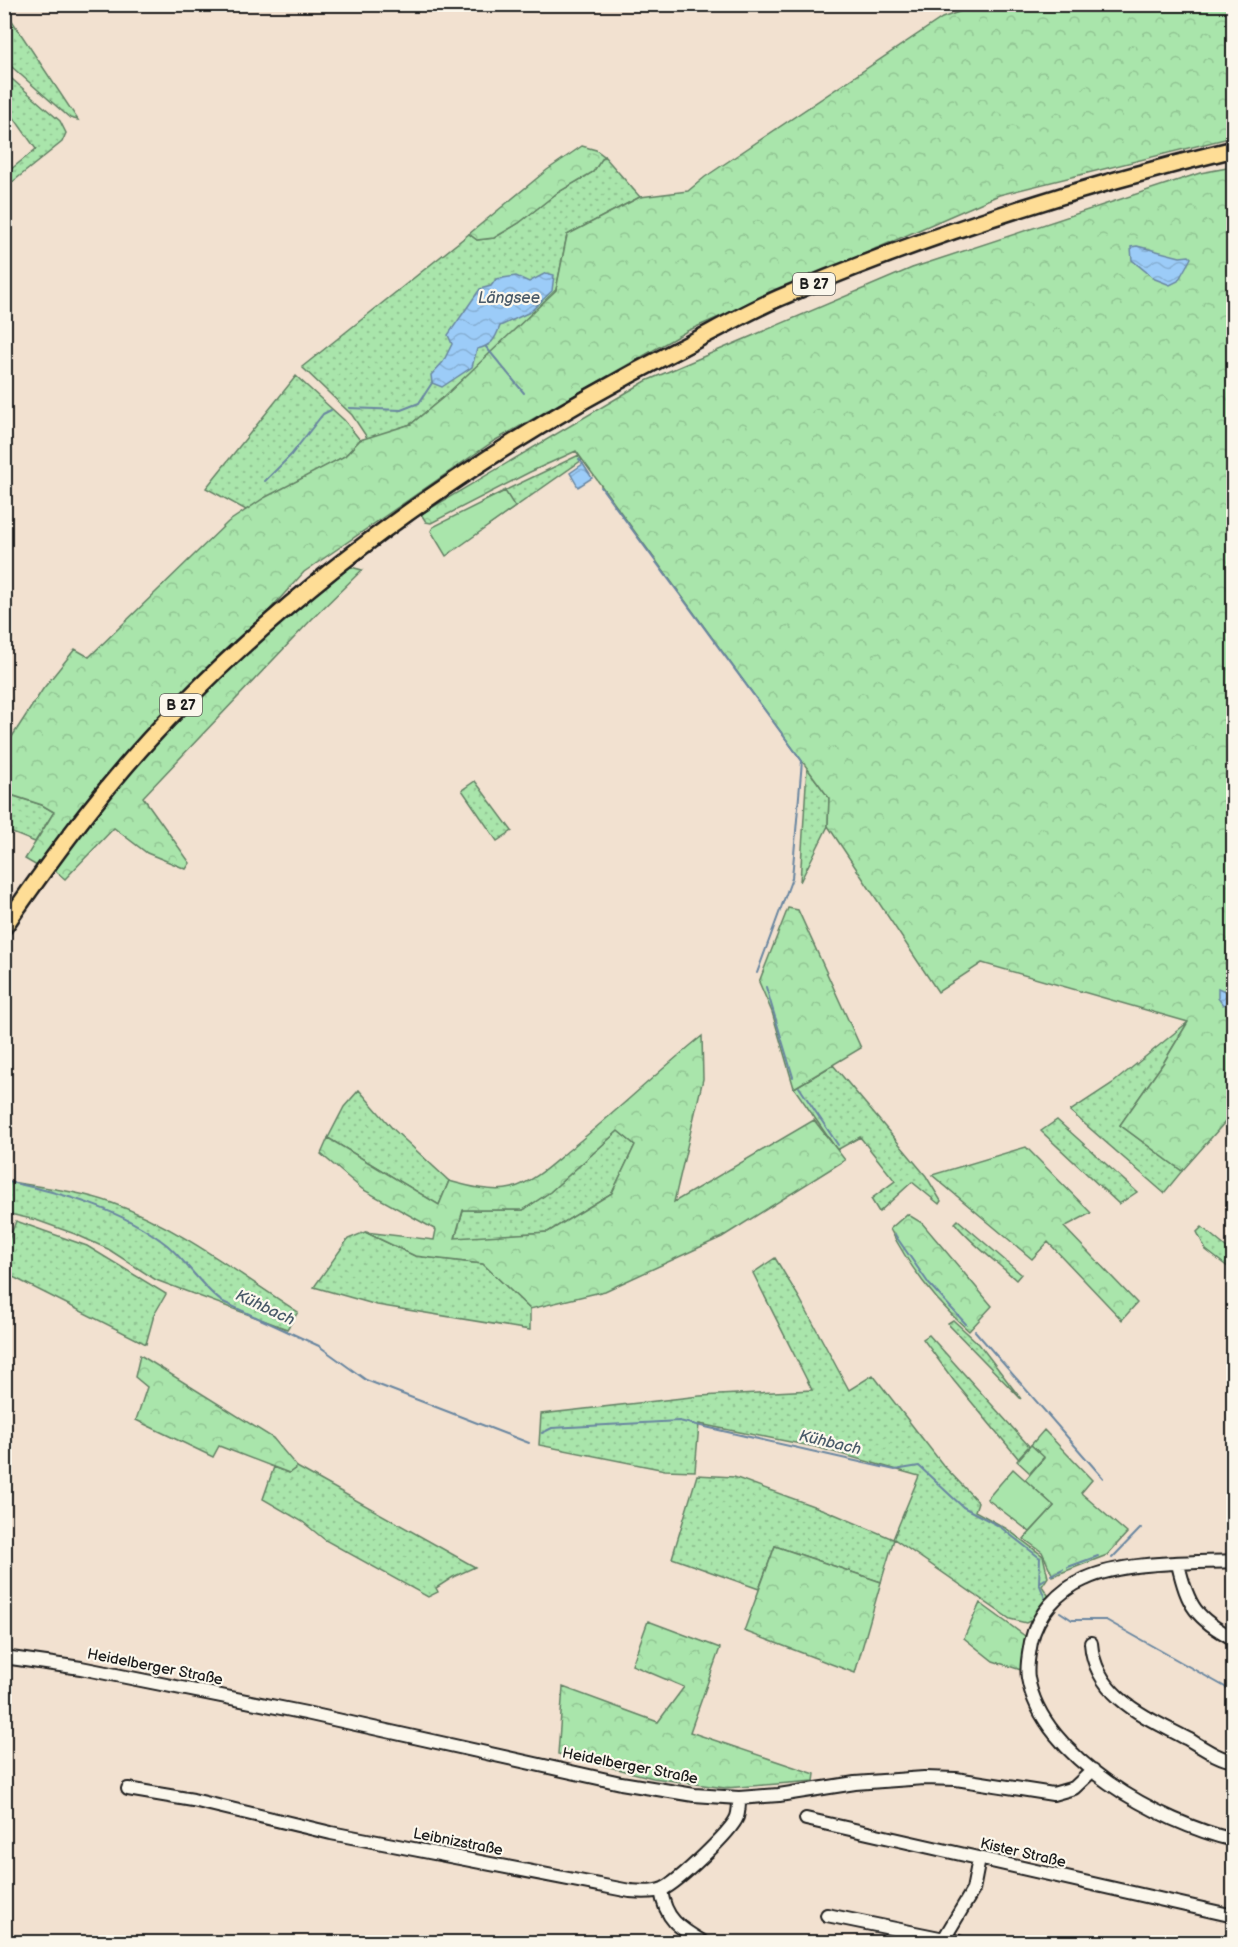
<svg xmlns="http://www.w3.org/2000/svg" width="1238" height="1947" viewBox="0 0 1238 1947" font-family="'Balsamiq Sans',sans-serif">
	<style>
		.grass { fill: url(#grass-dots); stroke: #628064; stroke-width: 1.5 }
		.forest { fill: url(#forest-crowns); stroke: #628064; stroke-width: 1.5; fill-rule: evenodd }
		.garden { fill: #a9e5ab; stroke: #628064; stroke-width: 1.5 }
		.water { fill: url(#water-waves); stroke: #6986a0; stroke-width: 1.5 }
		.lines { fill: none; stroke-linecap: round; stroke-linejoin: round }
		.stream { stroke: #6986a0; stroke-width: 2 }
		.minor-casing { stroke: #1c1c1c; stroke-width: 16 }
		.major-casing { stroke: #1c1c1c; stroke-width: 20 }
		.minor { stroke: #fbf7ec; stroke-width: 12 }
		.major { stroke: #fedd96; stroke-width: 15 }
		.labels { text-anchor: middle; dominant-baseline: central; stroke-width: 4.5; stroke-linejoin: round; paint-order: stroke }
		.shield { fill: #fbf7ec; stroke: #5f5e5a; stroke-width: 1.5 }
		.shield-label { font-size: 14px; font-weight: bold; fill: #1c1c1c }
		.street-label { font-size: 15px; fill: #1c1c1c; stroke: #fbf7ec }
		.water-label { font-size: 16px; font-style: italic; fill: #495a69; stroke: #fbf7ec }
	</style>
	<defs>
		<pattern id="grass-dots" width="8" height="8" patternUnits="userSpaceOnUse" patternTransform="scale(1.5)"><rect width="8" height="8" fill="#a9e5ab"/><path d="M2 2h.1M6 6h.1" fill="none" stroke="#91c493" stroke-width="1.8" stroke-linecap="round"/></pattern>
		<pattern id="forest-crowns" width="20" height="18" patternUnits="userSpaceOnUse" patternTransform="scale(1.5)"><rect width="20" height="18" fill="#a9e5ab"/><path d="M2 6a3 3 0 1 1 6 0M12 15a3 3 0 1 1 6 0" fill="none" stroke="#91c493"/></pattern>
		<pattern id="water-waves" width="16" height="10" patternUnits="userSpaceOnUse" patternTransform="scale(1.5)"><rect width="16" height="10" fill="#9cccf8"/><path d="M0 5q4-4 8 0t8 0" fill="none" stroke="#86afd4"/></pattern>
	</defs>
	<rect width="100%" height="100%" fill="#f2e1d0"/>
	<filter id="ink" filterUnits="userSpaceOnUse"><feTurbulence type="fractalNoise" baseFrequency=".0167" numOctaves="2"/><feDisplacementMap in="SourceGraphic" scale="12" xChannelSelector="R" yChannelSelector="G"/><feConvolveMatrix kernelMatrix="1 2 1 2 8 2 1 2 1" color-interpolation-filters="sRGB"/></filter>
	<g filter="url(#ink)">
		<path class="grass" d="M 4,10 L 5,10 L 78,120 L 70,118 L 5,61 Z
			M 5,73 L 60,121 L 66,133 L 62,142 L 5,188 L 5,174 L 36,149 L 5,105 Z
			M 604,156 L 640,197 L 567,235 L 556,290 L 543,305 L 445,396 L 411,424 L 368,439 L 352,415 L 302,367 L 469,234 L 477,240 L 494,238 L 519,223 L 557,193 L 593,172 Z
			M 296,376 L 344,420 L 360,440 L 345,456 L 246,510 L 206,488 Z
			M 579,455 L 582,460 L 488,526 L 481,502 Z
			M 807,768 L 829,798 L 828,826 L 800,882 Z
			M 475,781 L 512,831 L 497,841 L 462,790 Z
			M 4,793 L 42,805 L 54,812 L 35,842 L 5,830 Z
			M 1188,1022 L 1164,1062 L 1120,1125 L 1182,1171 L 1164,1193 L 1070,1111 L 1113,1083 Z
			M 833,1065 L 926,1176 L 941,1201 L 939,1204 L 912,1182 L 879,1212 L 871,1199 L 895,1181 L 860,1137 L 837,1150 L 794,1088 Z
			M 359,1090 L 392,1128 L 449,1181 L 439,1205 L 328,1138 L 344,1107 Z
			M 1057,1120 L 1137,1192 L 1119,1204 L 1041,1131 Z
			M 618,1131 L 635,1145 L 612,1193 L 548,1232 L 455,1239 L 463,1210 L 523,1210 L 550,1192 Z
			M 5,1181 C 41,1187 78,1191 112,1203 C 179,1227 239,1274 298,1312 L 287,1329 L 156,1280 L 108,1249 L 75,1234 L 36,1220 L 5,1213 Z
			M 958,1220 L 1021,1274 L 1016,1280 C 998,1263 968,1241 955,1223 Z
			M 16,1221 L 87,1246 L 166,1294 L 154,1315 L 146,1344 L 5,1273 L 5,1250 Z
			M 1202,1227 L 1233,1253 L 1233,1271 L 1206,1250 L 1197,1232 Z
			M 365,1232 L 415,1256 L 483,1264 L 530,1309 L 530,1330 L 377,1305 L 314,1287 L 348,1239 Z
			M 775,1258 L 800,1299 L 849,1390 L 873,1375 L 943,1465 L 978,1502 L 975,1511 L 1007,1529 L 1043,1556 L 1048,1577 L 1042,1586 L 1050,1598 L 1036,1618 L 1026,1623 L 1010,1619 L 894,1539 L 881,1582 L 775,1546 L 759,1589 L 672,1558 L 697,1475 L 734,1477 L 827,1511 L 893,1539 L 919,1476 L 816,1447 L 699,1424 L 695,1471 L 665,1470 L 539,1445 L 541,1414 L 700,1396 L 812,1390 L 753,1273 Z
			M 953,1320 L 979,1344 L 1021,1399 L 949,1325 L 948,1323 Z
			M 929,1335 L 1029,1446 L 1018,1458 L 954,1381 L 923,1339 Z
			M 274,1467 L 289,1473 L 297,1467 L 475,1567 L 453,1577 L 436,1588 L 438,1592 L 428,1597 L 325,1540 L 303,1522 L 263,1499 Z"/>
		<path class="forest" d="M 981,4 L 1233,5 L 1233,137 L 999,195 L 687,331 L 494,441 L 304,572 L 264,616 L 174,703 L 110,773 L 37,866 L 25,859 L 54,812 L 42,805 L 5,793 L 4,749 L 43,689 L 75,649 L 89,657 L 228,522 L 264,498 L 345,456 L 360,440 L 411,424 L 445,396 L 556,290 L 567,235 L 640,197 L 688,191 L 705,177 L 942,18 Z
			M 582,146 L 596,150 L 604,156 L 593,172 L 557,193 L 519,223 L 494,238 L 477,240 L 469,234 L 547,170 Z
			M 1233,167 L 1233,1113 L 1182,1171 L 1120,1125 L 1164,1062 L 1188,1022 L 982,963 L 938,992 L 828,826 L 829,798 L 576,451 L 530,472 L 431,523 L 426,522 L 421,514 L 646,381 L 912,268 L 1200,173 Z
			M 347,566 L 362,570 L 312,619 L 143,797 L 190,863 L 186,869 L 147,853 L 114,828 L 65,879 L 52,868 C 139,755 237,656 347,566 Z
			M 788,908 L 798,910 L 861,1048 L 794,1088 L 772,1012 L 759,982 Z
			M 702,1036 L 703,1079 L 674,1202 L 814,1120 L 845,1160 L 722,1237 L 605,1291 L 530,1309 L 483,1264 L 415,1256 L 365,1232 L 434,1240 L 436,1230 L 362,1189 L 321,1154 L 328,1138 L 439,1205 L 449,1181 C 467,1186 493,1193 512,1188 C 534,1182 552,1164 569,1150 C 615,1113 656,1073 702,1036 ZM 618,1131 L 635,1145 L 612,1193 L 548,1232 L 455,1238 L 463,1210 L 523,1210 L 550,1192 Z
			M 1026,1147 L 1091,1213 L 1064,1227 L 1137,1303 L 1122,1320 L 1048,1242 L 1032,1259 L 932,1175 Z
			M 907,1214 L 922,1223 L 992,1306 L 969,1331 C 936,1302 910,1268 890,1229 Z
			M 140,1355 L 273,1438 L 297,1467 L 289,1473 L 219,1446 L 213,1457 L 136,1420 L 147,1387 L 135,1377 Z
			M 1044,1430 L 1092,1480 L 1081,1493 L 1127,1533 L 1107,1555 L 1053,1576 L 1042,1552 L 1024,1539 L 1054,1506 L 1025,1480 L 1044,1458 L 1031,1445 Z
			M 775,1546 L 881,1582 L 855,1673 L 744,1631 Z
			M 980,1603 L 1025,1636 L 1021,1670 L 993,1661 L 964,1638 Z
			M 648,1621 L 720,1648 L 690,1732 L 815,1774 L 814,1781 L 725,1788 L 653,1778 L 558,1754 L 563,1687 L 658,1722 L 684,1687 L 632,1665 Z"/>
		<path class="garden" d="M 505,491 L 515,507 L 446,556 L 431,531 L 433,527 Z
			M 1031,1445 L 1044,1457 L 1030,1473 L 1017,1461 Z
			M 1013,1469 L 1054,1506 L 1030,1532 L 987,1499 Z"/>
		<path class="water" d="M 1137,246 L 1180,257 L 1189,256 L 1191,258 L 1178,281 L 1170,285 L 1155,279 L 1132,260 L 1131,247 Z
			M 546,273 L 554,275 L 552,291 L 530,312 L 500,326 C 495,340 491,346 477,349 L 472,367 L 442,387 L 432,383 L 431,375 L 443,362 L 452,344 L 448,335 L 480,289 L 491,286 L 496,279 L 516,276 L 529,282 Z
			M 583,464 L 592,478 L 578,487 L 570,473 Z
			M 1218,988 L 1232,994 L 1233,1002 L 1223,1005 L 1218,998 Z"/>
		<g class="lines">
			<path class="stream" d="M 486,347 L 524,393
				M 349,408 L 401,410 L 419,403 L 432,383
				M 579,459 L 583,464
				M 265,481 L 291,455 L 323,414 L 331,410
				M 601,487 L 802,761 L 792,878 L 757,973
				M 766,987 L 793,1077
				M 799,1087 L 838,1145
				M 4,1181 C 59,1192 122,1209 167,1245 C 187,1262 200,1285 221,1301 L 319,1346 L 366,1380 L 529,1443
				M 895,1235 L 929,1284 L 966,1324
				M 975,1331 L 1103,1478
				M 542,1433 L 552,1428 L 679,1421 L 895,1470 L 919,1466 L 963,1507 L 999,1526 L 1040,1558 L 1039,1583 L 1046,1601
				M 1112,1558 L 1141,1528
				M 1068,1567 L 1098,1556
				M 1051,1575 L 1063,1569
				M 1039,1583 L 1045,1579
				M 1060,1612 L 1072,1620 L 1106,1620 L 1234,1692"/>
			<g class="minor-casing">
				<path id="minor" d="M 1234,1561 C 1192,1563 1123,1561 1085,1579 C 1059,1590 1037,1614 1031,1642 C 1029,1654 1026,1666 1028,1678 C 1042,1759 1161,1823 1234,1840
					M 1178,1564 C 1188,1607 1196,1618 1234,1639
					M 1091,1643 C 1095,1697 1146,1717 1188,1739 C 1202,1747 1218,1759 1234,1761
					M 4,1657 L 81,1668 L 306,1713 L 621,1783 L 694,1795 L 739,1798 L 779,1795 L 855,1783 L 924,1778 L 956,1779 L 1053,1794 L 1074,1788 L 1093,1770
					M 128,1789 L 193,1800 L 331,1833 L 630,1891 C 640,1892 653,1893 663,1889 C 678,1882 731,1832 737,1817 C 739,1811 739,1804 739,1798
					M 806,1819 L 1234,1916
					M 661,1890 C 665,1919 679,1928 703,1942
					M 827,1915 L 959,1942
					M 942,1942 L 973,1890 L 979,1859"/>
			</g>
			<g class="major-casing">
				<path id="major" d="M 4,927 C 58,849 115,772 182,705 C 325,559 497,442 679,349 C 712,332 745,313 779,298 C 926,235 1078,187 1234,149"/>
			</g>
			<use href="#minor" class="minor"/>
			<use href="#major" class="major"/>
		</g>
	</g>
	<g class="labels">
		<g class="shield">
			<rect x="793" y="273" width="42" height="22" rx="4.5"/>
			<rect x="160" y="694" width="42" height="22" rx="4.5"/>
		</g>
		<g class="shield-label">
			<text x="814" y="284">B 27</text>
			<text x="181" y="705">B 27</text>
		</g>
		<g class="street-label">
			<text transform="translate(155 1667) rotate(11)">Heidelberger Straße</text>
			<text transform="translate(630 1766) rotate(11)">Heidelberger Straße</text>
			<text transform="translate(458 1842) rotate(11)">Leibnizstraße</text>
			<text transform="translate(1023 1853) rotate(13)">Kister Straße</text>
		</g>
		<g class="water-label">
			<text x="509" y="298">Längsee</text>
			<text transform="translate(265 1308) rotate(25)">Kühbach</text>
			<text transform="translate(830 1443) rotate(13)">Kühbach</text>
		</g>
	</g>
	<rect width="1238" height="1947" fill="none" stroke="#fbf7ec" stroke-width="24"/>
	<rect x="12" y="12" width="1214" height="1923" fill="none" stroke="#1c1c1c" stroke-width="2" filter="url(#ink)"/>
</svg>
